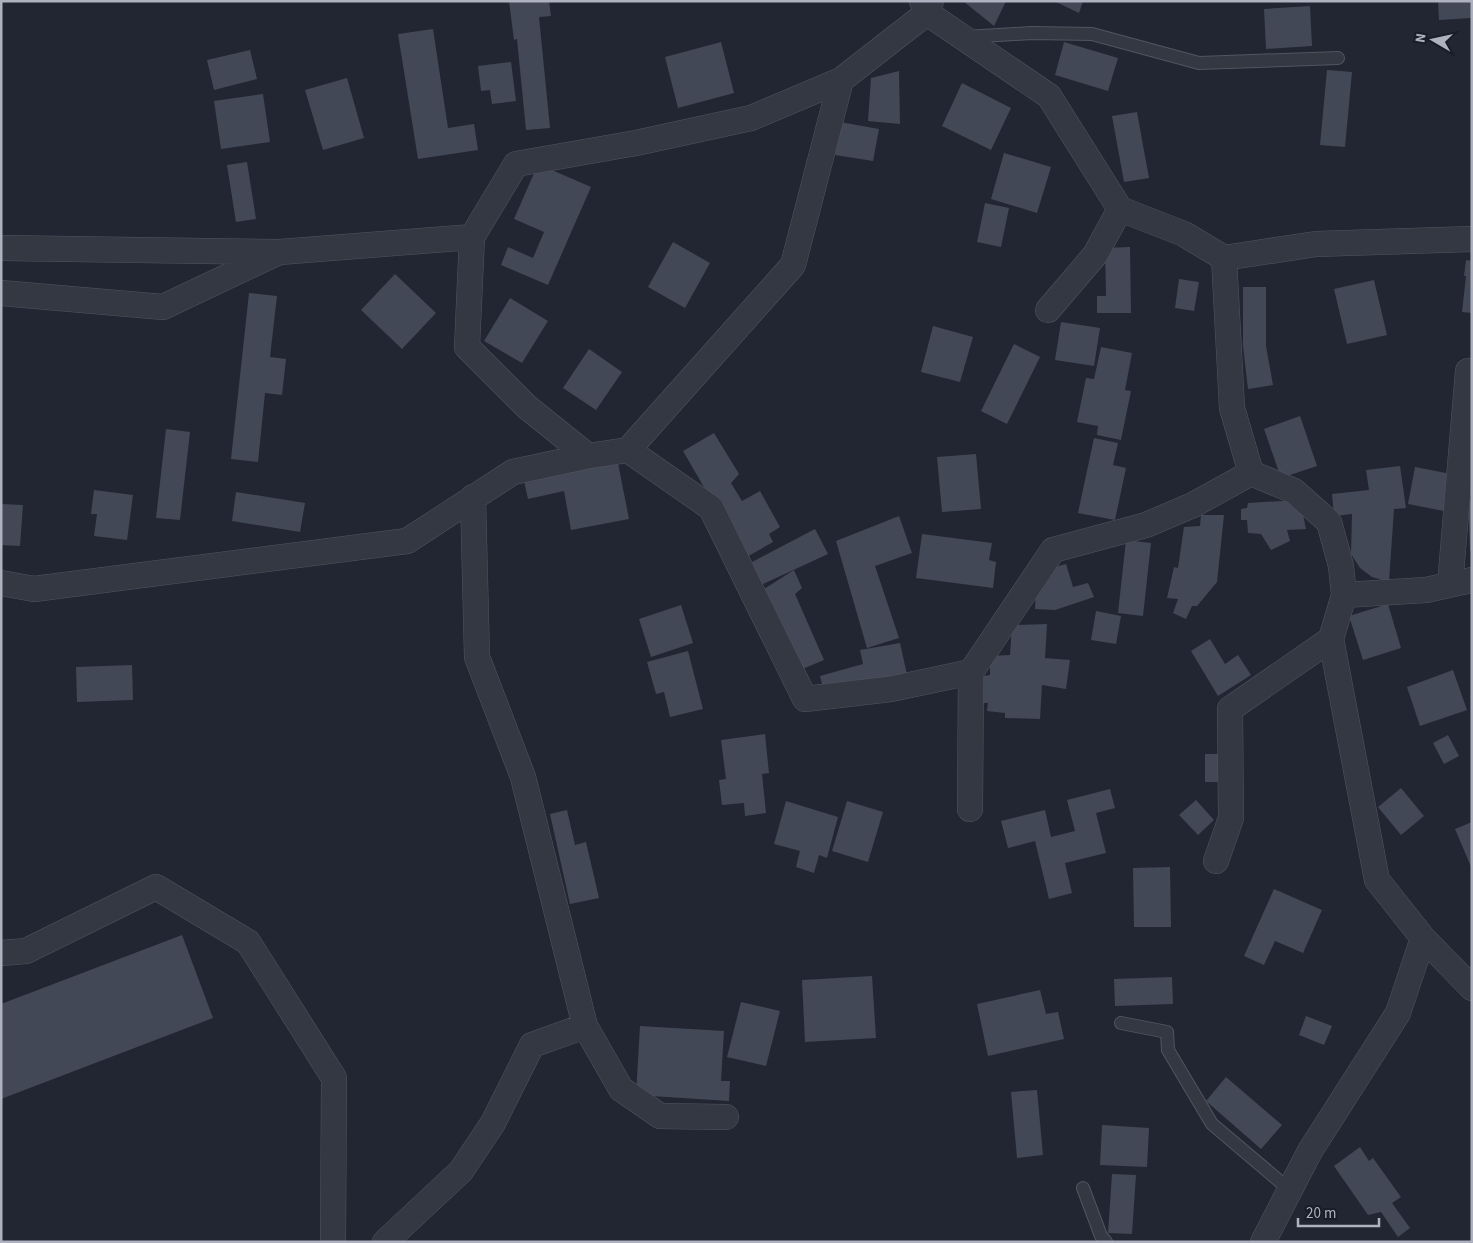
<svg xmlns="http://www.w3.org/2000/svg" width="1473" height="1243" viewBox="0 0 1473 1243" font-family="'Source Sans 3',sans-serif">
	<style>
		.building { fill: #434857 }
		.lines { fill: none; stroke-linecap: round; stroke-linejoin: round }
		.service-casing { stroke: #525561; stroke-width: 14 }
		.minor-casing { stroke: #525561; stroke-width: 26 }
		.service { stroke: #343843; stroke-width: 12 }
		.minor { stroke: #343843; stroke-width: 25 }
	</style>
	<rect width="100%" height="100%" fill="#212632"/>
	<path class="building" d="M 509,1 L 549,1 L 551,16 L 539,17 L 550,128 L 526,130 L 517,39 L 514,40 Z
		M 963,1 L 1006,1 L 994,26 Z
		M 1054,1 L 1083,1 L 1079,13 Z
		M 1438,1 L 1472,1 L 1472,18 L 1439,20 Z
		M 1310,6 L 1312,46 L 1266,49 L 1264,9 Z
		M 433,29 L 448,128 L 474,124 L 478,150 L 418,159 L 398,34 Z
		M 721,42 L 734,93 L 678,108 L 665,57 Z
		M 1064,42 L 1118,58 L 1108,91 L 1055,75 Z
		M 250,50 L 257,79 L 214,90 L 207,60 Z
		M 511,62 L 516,101 L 492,104 L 490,90 L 481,91 L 478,66 Z
		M 1327,70 L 1352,72 L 1345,147 L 1320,145 Z
		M 899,71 L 900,124 L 868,121 L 871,78 Z
		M 347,78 L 364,138 L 323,150 L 305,90 Z
		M 962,83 L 1011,108 L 991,150 L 942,126 Z
		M 263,94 L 270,142 L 221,149 L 214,101 Z
		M 1137,112 L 1149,178 L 1124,182 L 1112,116 Z
		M 840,122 L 879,129 L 873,161 L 835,155 Z
		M 1004,153 L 1051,167 L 1037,213 L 991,199 Z
		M 247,162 L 256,219 L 236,222 L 227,165 Z
		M 538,164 L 591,187 L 548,285 L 501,265 L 508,247 L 533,258 L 544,232 L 514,219 Z
		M 985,203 L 1009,208 L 1001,247 L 977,242 Z
		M 673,242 L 710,263 L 685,308 L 648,287 Z
		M 1130,247 L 1131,313 L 1097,313 L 1097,296 L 1106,296 L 1105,248 Z
		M 1466,260 L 1472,261 L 1472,313 L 1462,312 L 1466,276 L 1464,276 Z
		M 395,274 L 436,313 L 402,349 L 361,310 Z
		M 1179,279 L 1199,282 L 1194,311 L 1175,308 Z
		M 1374,280 L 1387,335 L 1347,344 L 1334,289 Z
		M 1243,287 L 1266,287 L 1266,346 L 1273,385 L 1248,389 L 1243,346 Z
		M 249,293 L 277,296 L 270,357 L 286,359 L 282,395 L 265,393 L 258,462 L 231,459 Z
		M 510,298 L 548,321 L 522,363 L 484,341 Z
		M 1061,322 L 1100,328 L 1094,366 L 1055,360 Z
		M 933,326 L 973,337 L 960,382 L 921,372 Z
		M 1014,344 L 1040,357 L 1007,424 L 981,411 Z
		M 1101,347 L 1132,353 L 1125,390 L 1131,391 L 1121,440 L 1097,435 L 1098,426 L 1077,422 L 1086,378 L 1094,379 Z
		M 589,349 L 622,372 L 596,410 L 563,388 Z
		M 1300,416 L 1317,466 L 1281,478 L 1264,429 Z
		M 166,429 L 190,432 L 180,520 L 156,518 Z
		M 714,433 L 739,474 L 731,483 L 742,501 L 760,491 L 780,527 L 769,534 L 773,542 L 745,558 L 683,451 Z
		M 1094,438 L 1118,443 L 1113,465 L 1126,468 L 1115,520 L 1078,513 Z
		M 976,454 L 981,509 L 942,512 L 937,457 Z
		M 617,458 L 629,519 L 571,530 L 564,491 L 528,499 L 523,476 Z
		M 1400,466 L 1406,508 L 1394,509 L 1389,582 L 1372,577 L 1360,568 L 1351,554 L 1352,514 L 1334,516 L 1332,494 L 1369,490 L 1366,470 Z
		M 1415,467 L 1451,474 L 1444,511 L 1408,504 Z
		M 94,490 L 133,495 L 127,540 L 94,536 L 97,514 L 91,514 Z
		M 236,492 L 305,503 L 300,532 L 232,521 Z
		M 1300,500 L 1306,529 L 1287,530 L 1290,541 L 1271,550 L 1261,534 L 1248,533 L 1247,520 L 1241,520 L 1241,509 L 1247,508 L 1248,503 Z
		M 1468,500 L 1472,500 L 1472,551 L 1470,551 Z
		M 1,504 L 23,505 L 20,546 L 1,545 Z
		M 1201,515 L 1224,515 L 1217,582 L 1197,606 L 1192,606 L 1186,619 L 1173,613 L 1178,599 L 1167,598 L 1174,567 L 1178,568 L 1184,527 L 1200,526 Z
		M 899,516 L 912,553 L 875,566 L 899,638 L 867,648 L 836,541 Z
		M 815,529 L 828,554 L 761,585 L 752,562 Z
		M 922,534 L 992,543 L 989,560 L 996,562 L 993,588 L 916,578 Z
		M 1126,540 L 1151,543 L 1143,616 L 1118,613 Z
		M 1066,564 L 1073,587 L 1088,583 L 1094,597 L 1055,610 L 1035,609 L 1036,586 L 1039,581 L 1050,579 L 1047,569 Z
		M 794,570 L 802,588 L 795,594 L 824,660 L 800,670 L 764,589 Z
		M 1388,604 L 1401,648 L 1363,660 L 1349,616 Z
		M 681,605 L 693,643 L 651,657 L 639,619 Z
		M 1096,611 L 1121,616 L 1116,644 L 1091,640 Z
		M 1047,624 L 1045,658 L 1070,660 L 1066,689 L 1042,685 L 1040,719 L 1005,718 L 1005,713 L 987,711 L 988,703 L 981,703 L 983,676 L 990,675 L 990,656 L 1010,655 L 1012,625 Z
		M 1210,639 L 1225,664 L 1238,655 L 1251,675 L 1218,696 L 1191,651 Z
		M 900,643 L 908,679 L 824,692 L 820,676 L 863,664 L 860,650 Z
		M 688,651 L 703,709 L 670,717 L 664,692 L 656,694 L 647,662 Z
		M 132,665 L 133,700 L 77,702 L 76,667 Z
		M 1453,670 L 1467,710 L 1420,726 L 1407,687 Z
		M 765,734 L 769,773 L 762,774 L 766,813 L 745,816 L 744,803 L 722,805 L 719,780 L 726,779 L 721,740 Z
		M 1448,735 L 1459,756 L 1444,764 L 1433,743 Z
		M 1205,754 L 1222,754 L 1222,782 L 1205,782 Z
		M 1401,788 L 1424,816 L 1401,835 L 1378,807 Z
		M 1110,789 L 1115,808 L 1096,813 L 1106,853 L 1065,863 L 1072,893 L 1049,899 L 1035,841 L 1008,848 L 1001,821 L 1045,810 L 1051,837 L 1075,831 L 1067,800 Z
		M 1196,800 L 1214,820 L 1198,835 L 1179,815 Z
		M 786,801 L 838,817 L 827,858 L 819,855 L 814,873 L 796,867 L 800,851 L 774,844 Z
		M 847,801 L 883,812 L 868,862 L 832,851 Z
		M 567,810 L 575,845 L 586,842 L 599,898 L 570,904 L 550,814 Z
		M 1472,822 L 1472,869 L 1455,829 Z
		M 1170,867 L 1171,927 L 1134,927 L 1133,868 Z
		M 1274,889 L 1322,910 L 1303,953 L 1275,941 L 1264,965 L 1244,956 Z
		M 182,935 L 213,1018 L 1,1099 L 1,1004 Z
		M 872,976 L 876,1038 L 805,1042 L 802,980 Z
		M 1172,977 L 1173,1004 L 1115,1006 L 1114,979 Z
		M 1040,990 L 1046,1014 L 1058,1012 L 1064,1039 L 988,1056 L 977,1004 Z
		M 741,1002 L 780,1011 L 766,1066 L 727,1057 Z
		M 1306,1016 L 1332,1026 L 1324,1045 L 1299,1035 Z
		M 640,1026 L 724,1031 L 721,1081 L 730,1081 L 729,1101 L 636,1095 Z
		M 1226,1077 L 1282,1125 L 1261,1149 L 1206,1101 Z
		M 1037,1090 L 1043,1155 L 1017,1158 L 1011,1092 Z
		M 1102,1125 L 1149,1128 L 1147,1167 L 1100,1165 Z
		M 1360,1147 L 1369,1161 L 1373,1158 L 1401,1197 L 1392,1203 L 1410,1228 L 1398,1237 L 1381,1212 L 1368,1215 L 1334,1166 Z
		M 1112,1174 L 1136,1175 L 1132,1234 L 1108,1233 Z"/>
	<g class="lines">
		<g class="service-casing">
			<path id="service" d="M 966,37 L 1032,33 L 1092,34 L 1199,63 L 1338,58
				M 1121,1023 L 1167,1032 L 1168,1050 L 1212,1124 L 1290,1190
				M 1083,1188 L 1101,1236 L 1106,1242"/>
		</g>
		<g class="minor-casing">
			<path id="minor" d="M 922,1 L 927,13 L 1049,96 L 1120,209 L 1184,234 L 1224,258 L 1316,244 L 1472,239
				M 1,248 L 280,252 L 472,237
				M 1224,258 L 1232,408 L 1251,473 L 1294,491 L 1329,522 L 1341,566 L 1344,595 L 1331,639 L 1377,880 L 1423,938 L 1472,988
				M 1,293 L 163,307 L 275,254
				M 1048,310 L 1095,255 L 1120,209
				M 628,450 L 711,508 L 805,699 L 891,689 L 971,672
				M 588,456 L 527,407 L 467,347 L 472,237 L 516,164 L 636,143 L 751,118 L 841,80
				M 473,497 L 477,657 L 523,777 L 585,1026 L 621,1089 L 660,1116 L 726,1117
				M 1,583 L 34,589 L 407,541 L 513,472 L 588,456 L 628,450 L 793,265 L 841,80 L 927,13 L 931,1
				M 1450,585 L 1468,371
				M 1344,595 L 1426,590 L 1472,580
				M 970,809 L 971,672 L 1053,550 L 1146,525 L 1193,505 L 1251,473
				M 1216,861 L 1231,818 L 1230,709 L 1331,639
				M 1,953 L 26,951 L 156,887 L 248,942 L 334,1078 L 333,1242
				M 385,1242 L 461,1171 L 493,1123 L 532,1045 L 585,1026
				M 1263,1242 L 1310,1151 L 1398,1013 L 1423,938"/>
		</g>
		<use href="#service" class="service"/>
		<use href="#minor" class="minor"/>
	</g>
	<rect width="1473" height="1243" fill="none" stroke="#aeb2c0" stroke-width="5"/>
	<g transform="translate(1433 40) rotate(279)" stroke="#1a1d28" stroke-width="4" paint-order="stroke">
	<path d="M0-4L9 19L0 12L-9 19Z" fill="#aeb2c0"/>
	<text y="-8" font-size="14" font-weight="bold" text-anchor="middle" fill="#aeb2c0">N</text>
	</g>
	<path d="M1298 1218v8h81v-8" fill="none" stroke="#aeb2c0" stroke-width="2.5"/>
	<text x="1306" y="1218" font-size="15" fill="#aeb2c0" stroke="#1a1d28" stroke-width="4" paint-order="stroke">20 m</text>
</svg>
